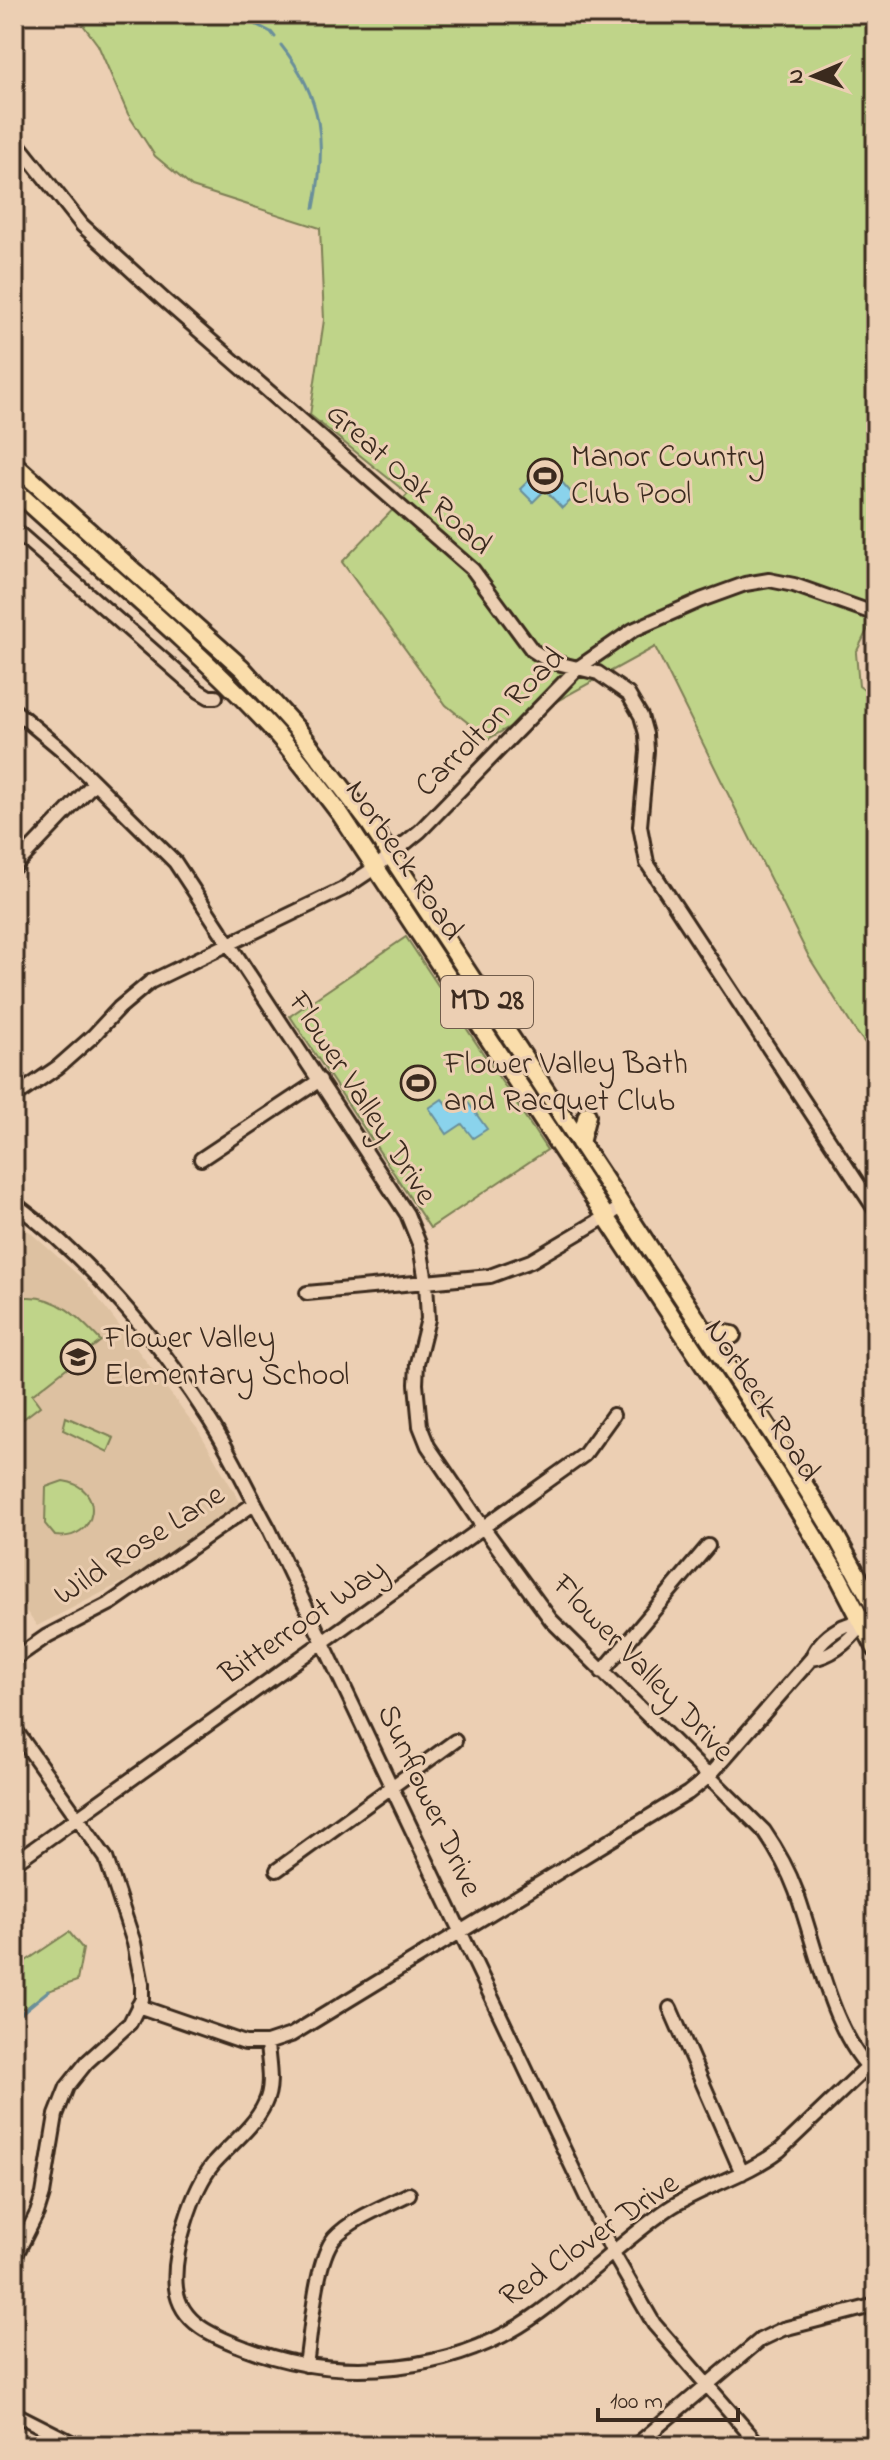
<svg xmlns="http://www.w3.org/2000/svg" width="890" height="2460" viewBox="0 0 890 2460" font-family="'Indie Flower',sans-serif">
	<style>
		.built { fill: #ddc1a1 }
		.green { fill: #bfd489; stroke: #7d7f54; stroke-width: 2 }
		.water { fill: #8ad3ec; stroke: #6a8f9a; stroke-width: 2 }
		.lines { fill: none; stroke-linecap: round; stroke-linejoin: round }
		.stream { stroke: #6a8f9a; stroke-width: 3 }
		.minor-casing { stroke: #3b2a1e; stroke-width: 18 }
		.major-casing { stroke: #3b2a1e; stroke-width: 22 }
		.minor { stroke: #eccfb3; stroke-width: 12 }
		.major { stroke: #faddab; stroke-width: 16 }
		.labels { text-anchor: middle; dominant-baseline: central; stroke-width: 6; stroke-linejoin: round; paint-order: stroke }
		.shield { fill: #eccfb3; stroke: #705c4b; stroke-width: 2 }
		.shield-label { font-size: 30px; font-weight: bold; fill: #3b2a1e }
		.poi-label { font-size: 32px; fill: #3b2a1e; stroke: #eccfb3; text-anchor: start }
		.street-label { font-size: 32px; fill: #3b2a1e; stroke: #eccfb3 }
	</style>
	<rect width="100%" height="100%" fill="#eccfb3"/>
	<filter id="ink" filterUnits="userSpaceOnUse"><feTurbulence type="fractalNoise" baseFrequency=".0125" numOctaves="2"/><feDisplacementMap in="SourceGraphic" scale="16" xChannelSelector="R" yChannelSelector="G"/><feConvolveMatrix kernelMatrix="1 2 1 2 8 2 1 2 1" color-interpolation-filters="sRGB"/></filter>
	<g filter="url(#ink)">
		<path class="built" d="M 23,1226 L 86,1282 L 199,1431 L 240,1502 L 152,1567 L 37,1626 L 14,1595 L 14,1239 Z"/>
		<path class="green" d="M 75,14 L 876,14 L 876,612 L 856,653 L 859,686 L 876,699 L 876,1057 L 854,1029 L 809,957 L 655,647 L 488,739 L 446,705 L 342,562 L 408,494 L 310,415 L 324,320 L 320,228 L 192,187 L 155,156 L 128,114 L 98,45 Z
			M 406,937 L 547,1150 L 430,1228 L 290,1016 Z
			M 27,1297 C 59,1296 80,1319 101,1341 L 32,1395 L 40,1406 L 14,1426 L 14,1302 Z
			M 66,1417 L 114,1438 L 108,1452 L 63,1430 Z
			M 63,1481 C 107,1487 98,1542 55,1536 L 45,1524 L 46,1487 Z
			M 69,1932 L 83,1949 L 77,1981 L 48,1991 L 25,2009 L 14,2004 L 14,1969 Z"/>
		<path class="water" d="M 546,464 L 575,497 L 562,508 L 545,490 L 533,502 L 520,489 Z
			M 442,1099 L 452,1111 L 467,1101 L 487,1129 L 473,1138 L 462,1124 L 447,1134 L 429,1108 Z"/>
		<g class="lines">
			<path class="stream" d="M 235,14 L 271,32 L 275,37
				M 281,45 C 323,98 327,143 314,208
				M 14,2019 L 48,1991"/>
			<g class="minor-casing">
				<path id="minor" d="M 14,139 L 82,225 L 163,299 L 473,570 L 532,650 L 549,661 L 598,673 L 628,694 L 641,716 L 646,734 L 647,751 L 640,826 L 647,863 L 876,1211
					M 14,529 L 199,691 L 209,697 L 216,697
					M 14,710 L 62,750 L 175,862 L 407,1214 L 420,1246 L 426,1282 L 428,1319 L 417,1363 L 416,1384 L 420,1426 L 428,1446 L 483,1527 L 551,1620 L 764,1831 C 777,1850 788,1869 796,1891 C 817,1948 831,2034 876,2075
					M 14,867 L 94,783
					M 14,1097 L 58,1067 L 93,1036 L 119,1008 L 150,982 L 343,889 L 376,867 L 420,831 L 578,668 L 633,630 L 701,600 L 745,584 L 769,580 L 794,585 L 876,614
					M 201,1159 L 320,1080
					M 14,1203 C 90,1260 155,1336 207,1416 C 231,1452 248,1492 269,1529 L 613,2253 L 654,2324 L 760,2446
					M 307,1293 L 490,1276 L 531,1261 L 622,1207
					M 14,1659 L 47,1636 L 111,1603 L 255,1503
					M 811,1659 C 833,1656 850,1640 863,1623
					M 602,1672 L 708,1546
					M 14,1728 L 106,1858 L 134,1943 L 142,1984 L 142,1999 L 130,2023 L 87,2062 L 67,2087 L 56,2115 L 43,2194 L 37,2213 L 14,2259
					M 14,1863 L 584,1455 L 613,1415
					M 277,1870 L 455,1741
					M 138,2006 L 245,2043 L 267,2043 L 291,2035 L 688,1793 L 708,1777 L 811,1659 C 817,1645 829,1633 844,1626 C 854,1621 864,1623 876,1616
					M 670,2008 L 742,2173
					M 267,2043 C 268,2063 274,2085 265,2103 C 255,2126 231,2144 214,2163 C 192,2189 172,2254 176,2288 C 180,2324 216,2337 245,2348 C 340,2384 457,2374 540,2312 C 584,2280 623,2240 668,2209 C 703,2186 746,2176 780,2150 L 867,2067
					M 306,2365 C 311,2334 315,2261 334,2238 C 352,2218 386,2206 409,2194
					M 14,2413 L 79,2446
					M 635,2446 L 760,2340 L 783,2329 L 876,2305"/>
			</g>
			<g class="major-casing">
				<path id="major" d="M 14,464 L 242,668 L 298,730 L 370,824 L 781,1447 L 837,1538 L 876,1609
					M 14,489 C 96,565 183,635 260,716 C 290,747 315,781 341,815 L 779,1479 L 838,1576 L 876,1649
					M 580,1143 L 587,1115
					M 704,1330 L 732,1335"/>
			</g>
			<use href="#minor" class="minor"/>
			<use href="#major" class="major"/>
		</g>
	</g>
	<defs>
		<g id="stadium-ring" transform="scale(1.8)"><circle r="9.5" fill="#eccfb3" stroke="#3b2a1e" stroke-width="1.5"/><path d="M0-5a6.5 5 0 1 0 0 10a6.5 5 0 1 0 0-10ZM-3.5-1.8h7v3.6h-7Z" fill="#3b2a1e"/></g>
		<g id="school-ring" transform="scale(1.8)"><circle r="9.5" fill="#eccfb3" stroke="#3b2a1e" stroke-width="1.5"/><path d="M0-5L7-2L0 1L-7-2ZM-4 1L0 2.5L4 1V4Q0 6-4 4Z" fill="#3b2a1e"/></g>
	</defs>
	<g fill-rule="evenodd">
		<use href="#stadium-ring" x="545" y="476"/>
		<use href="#stadium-ring" x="418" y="1083"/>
		<use href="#school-ring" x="78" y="1357"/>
	</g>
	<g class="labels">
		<rect class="shield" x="441" y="976" width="92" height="52" rx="6"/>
		<g class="shield-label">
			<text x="487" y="1002">MD 28</text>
		</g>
		<g class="poi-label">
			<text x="571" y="458">Manor Country<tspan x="571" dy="37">Club Pool</tspan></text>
			<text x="444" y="1065">Flower Valley Bath<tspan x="444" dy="37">and Racquet Club</tspan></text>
			<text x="104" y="1339">Flower Valley<tspan x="104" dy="37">Elementary School</tspan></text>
		</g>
		<g class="street-label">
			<text transform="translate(408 480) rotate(42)">Great Oak Road</text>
			<text transform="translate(491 723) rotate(-45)">Carrolton Road</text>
			<text transform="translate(403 861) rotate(56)">Norbeck Road</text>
			<text transform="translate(361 1099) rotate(57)">Flower Valley Drive</text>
			<text transform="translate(761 1401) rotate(57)">Norbeck Road</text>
			<text transform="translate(140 1546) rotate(-33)">Wild Rose Lane</text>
			<text transform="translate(304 1623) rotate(-35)">Bitterroot Way</text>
			<text transform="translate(642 1669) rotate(46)">Flower Valley Drive</text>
			<text transform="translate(428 1801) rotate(65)">Sunflower Drive</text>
			<text transform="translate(590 2241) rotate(-35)">Red Clover Drive</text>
		</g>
	</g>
	<rect width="890" height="2460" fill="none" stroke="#eccfb3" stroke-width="48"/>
	<rect x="24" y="24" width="842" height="2412" fill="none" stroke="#3b2a1e" stroke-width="3" filter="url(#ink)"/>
	<g transform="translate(814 76) rotate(268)" stroke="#eccfb3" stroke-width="6" paint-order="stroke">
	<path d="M0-6L14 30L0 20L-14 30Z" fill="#3b2a1e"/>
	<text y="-12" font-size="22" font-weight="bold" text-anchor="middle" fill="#3b2a1e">N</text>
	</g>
	<path d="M598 2408v12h140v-12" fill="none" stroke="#3b2a1e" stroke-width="4"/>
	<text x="610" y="2408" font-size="24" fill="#3b2a1e" stroke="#eccfb3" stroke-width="6" paint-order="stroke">100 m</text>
</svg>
